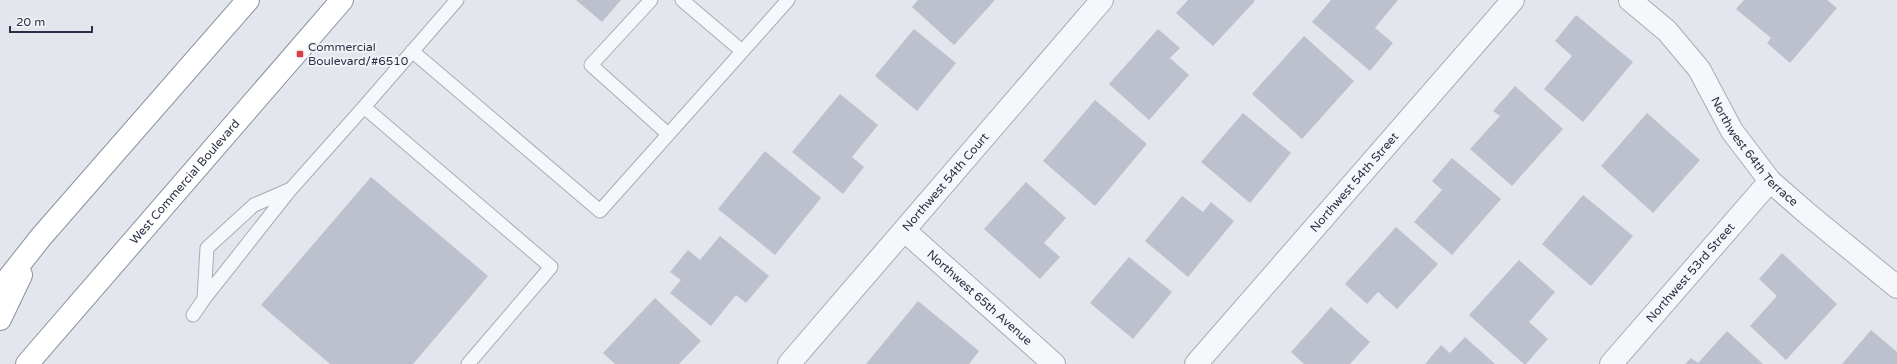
<svg xmlns="http://www.w3.org/2000/svg" width="1897" height="364" viewBox="0 0 1897 364" font-family="'Varela Round',sans-serif">
	<style>
		.building { fill: #bdc1cd }
		.lines { fill: none; stroke-linecap: round; stroke-linejoin: round }
		.lane-casing { stroke: #a7acb7; stroke-width: 15 }
		.street-casing { stroke: #a7acb7; stroke-width: 24 }
		.highway-casing { stroke: #8991a4; stroke-width: 24 }
		.lane { stroke: #f6f7fa; stroke-width: 13 }
		.street { stroke: #f6f7fa; stroke-width: 22 }
		.highway { stroke: #fff; stroke-width: 22 }
		.poi-dot { fill: #d94049; stroke: #f3f5f9; stroke-width: 1.5 }
		.labels { text-anchor: middle; dominant-baseline: central; stroke-width: 3.5; stroke-linejoin: round; paint-order: stroke }
		.poi-label { font-size: 12px; fill: #293146; stroke: #f3f5f9; text-anchor: start }
		.street-label { font-size: 12px; fill: #293146; stroke: #f3f5f9 }
	</style>
	<rect width="100%" height="100%" fill="#e3e6ec"/>
	<path class="building" d="M 576,0 L 621,0 L 602,22 Z
		M 918,0 L 995,0 L 954,45 L 912,7 Z
		M 1188,0 L 1254,0 L 1255,1 L 1213,46 L 1176,13 Z
		M 1331,0 L 1398,0 L 1375,28 L 1393,43 L 1370,71 L 1312,22 Z
		M 1744,0 L 1827,0 L 1837,8 L 1790,63 L 1767,43 L 1771,38 L 1736,9 Z
		M 1576,15 L 1633,62 L 1583,122 L 1544,89 L 1572,56 L 1555,41 Z
		M 914,29 L 956,63 L 917,111 L 875,76 Z
		M 1158,29 L 1180,48 L 1170,58 L 1189,75 L 1149,120 L 1109,84 Z
		M 1304,36 L 1354,81 L 1302,139 L 1252,94 Z
		M 1515,86 L 1563,129 L 1512,186 L 1470,149 L 1500,116 L 1493,111 Z
		M 840,94 L 878,125 L 852,157 L 864,167 L 843,194 L 792,152 Z
		M 1095,100 L 1147,144 L 1095,206 L 1043,161 Z
		M 1243,113 L 1291,153 L 1250,203 L 1201,162 Z
		M 1647,113 L 1700,160 L 1653,213 L 1601,166 Z
		M 765,151 L 821,198 L 775,255 L 718,209 Z
		M 1452,158 L 1501,199 L 1452,255 L 1414,222 L 1442,190 L 1432,181 Z
		M 371,177 L 488,276 L 413,364 L 330,364 L 261,305 Z
		M 1026,182 L 1066,218 L 1044,243 L 1060,257 L 1040,279 L 984,229 Z
		M 1583,195 L 1633,236 L 1591,286 L 1542,244 Z
		M 1182,196 L 1203,212 L 1211,202 L 1234,221 L 1188,277 L 1145,241 Z
		M 1396,227 L 1438,264 L 1397,309 L 1378,292 L 1367,304 L 1345,284 Z
		M 720,236 L 769,276 L 746,303 L 736,295 L 711,326 L 670,293 L 681,280 L 670,272 L 688,250 L 700,260 Z
		M 1782,253 L 1837,304 L 1786,360 L 1750,326 L 1777,296 L 1759,279 Z
		M 1129,257 L 1172,292 L 1133,339 L 1090,303 Z
		M 1519,260 L 1555,292 L 1529,322 L 1548,339 L 1526,364 L 1524,364 L 1469,315 Z
		M 655,298 L 701,341 L 679,364 L 615,364 L 603,353 Z
		M 918,301 L 979,351 L 969,364 L 866,364 Z
		M 1331,307 L 1370,342 L 1350,364 L 1304,364 L 1291,352 Z
		M 1871,330 L 1897,352 L 1897,364 L 1842,364 Z
		M 1727,331 L 1763,364 L 1685,364 L 1691,358 L 1698,363 Z
		M 1465,337 L 1495,364 L 1425,364 L 1441,345 L 1450,353 Z"/>
	<g class="lines">
		<g class="lane-casing">
			<path id="lane" d="M 651,0 L 591,65 L 668,134
				M 682,0 L 742,51
				M 412,51 L 600,211 L 788,0
				M 364,107 L 457,0
				M 204,299 L 290,190
				M 193,315 L 204,299 L 207,248 L 254,205 L 291,189 L 364,107 L 551,267 L 468,364"/>
		</g>
		<g class="street-casing">
			<g id="street">
				<path id="s1" d="M 1630,0 L 1667,31 L 1699,69 L 1732,131 L 1770,181 L 1809,215 L 1897,287"/>
				<path id="s2" d="M 905,231 L 1054,364"/>
				<path id="s3" d="M 789,364 L 1102,0"/>
				<path id="s4" d="M 1196,364 L 1513,0"/>
				<path id="s5" d="M 1611,364 L 1770,181"/>
			</g>
		</g>
		<g class="highway-casing">
			<g id="highway">
				<path d="M 0,289 L 41,237 L 248,0"/>
				<path d="M 0,319 L 21,275"/>
				<path id="s6" d="M 27,364 L 342,0"/>
			</g>
		</g>
		<use href="#lane" class="lane"/>
		<use href="#street" class="street"/>
		<use href="#highway" class="highway"/>
	</g>
	<rect class="poi-dot" x="296" y="50" width="8" height="8" rx="2"/>
	<g class="labels">
		<g class="poi-label">
			<text x="308" y="47">Commercial<tspan x="308" dy="14">Boulevard/#6510</tspan></text>
		</g>
		<g class="street-label">
			<text stroke="none"><textPath href="#s1" startOffset="198">Northwest 64th Terrace</textPath></text>
			<text stroke="none"><textPath href="#s6" startOffset="241">West Commercial Boulevard</textPath></text>
			<text stroke="none"><textPath href="#s4" startOffset="241">Northwest 54th Street</textPath></text>
			<text stroke="none"><textPath href="#s3" startOffset="240">Northwest 54th Court</textPath></text>
			<text stroke="none"><textPath href="#s5" startOffset="121">Northwest 53rd Street</textPath></text>
			<text stroke="none"><textPath href="#s2" startOffset="100">Northwest 65th Avenue</textPath></text>
		</g>
	</g>
	<path d="M10 26v6h82v-6" fill="none" stroke="#293146" stroke-width="2"/>
	<text x="16" y="26" font-size="12" fill="#293146" stroke="#f3f5f9" stroke-width="3" paint-order="stroke">20 m</text>
</svg>
